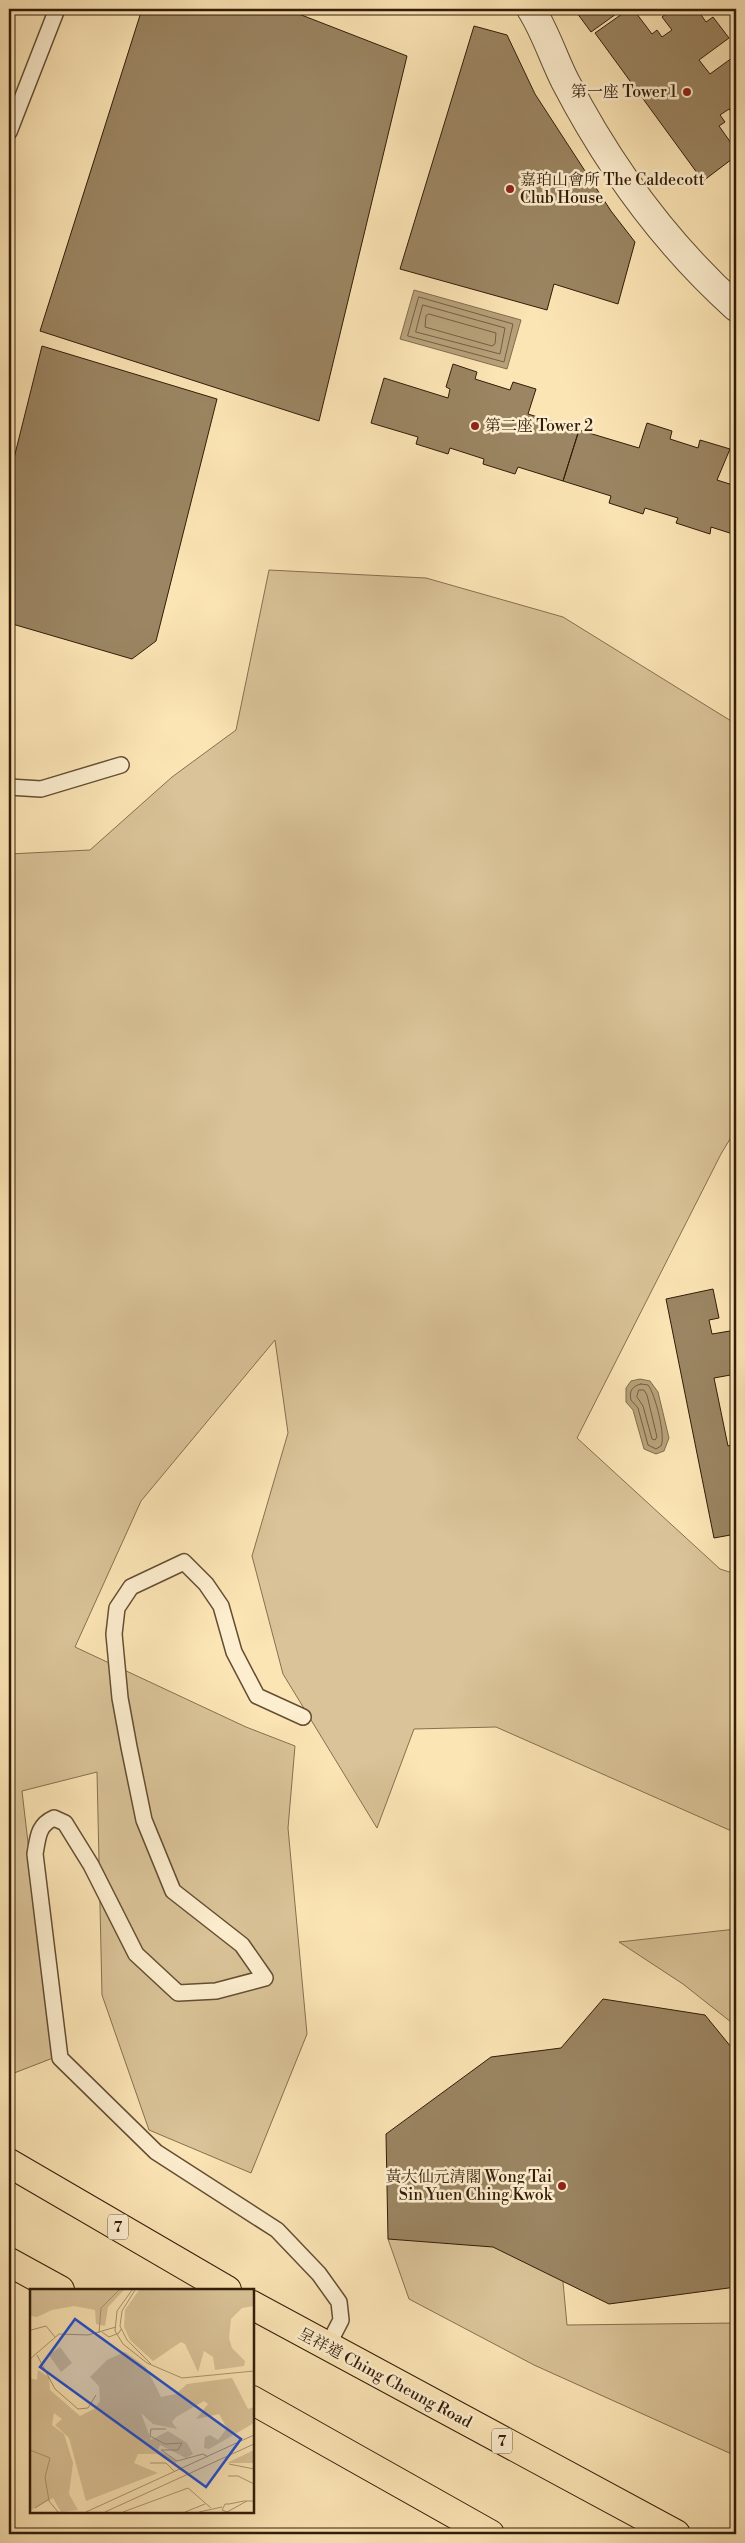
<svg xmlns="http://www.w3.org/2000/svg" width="745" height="2543" viewBox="0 0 745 2543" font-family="'Libre Bodoni','Noto Serif TC',serif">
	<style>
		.green { fill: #dac398; stroke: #867050 }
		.water { fill: #b7a17a; stroke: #826c4c }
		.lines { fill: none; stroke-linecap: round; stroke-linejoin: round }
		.shore { stroke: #745e41; stroke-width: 1 }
		.building { fill: #9b8562; stroke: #321c08 }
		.lane-casing { stroke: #644e33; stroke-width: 18 }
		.street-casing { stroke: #644e33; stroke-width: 30 }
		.highway-casing { stroke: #321c08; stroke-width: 30 }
		.lane { stroke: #fdeecf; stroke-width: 15 }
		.street { stroke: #fdeecf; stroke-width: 28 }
		.highway { stroke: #fce5b5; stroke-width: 28 }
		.poi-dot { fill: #8f2418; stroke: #fdeecf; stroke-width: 2 }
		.labels { text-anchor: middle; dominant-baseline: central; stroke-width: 5; stroke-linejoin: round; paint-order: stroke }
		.shield { fill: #fdeecf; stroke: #6f5b44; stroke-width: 1 }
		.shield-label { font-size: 15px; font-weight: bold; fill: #321c08 }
		.poi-label { font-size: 16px; fill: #321c08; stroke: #fdeecf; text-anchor: end }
		.street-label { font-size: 16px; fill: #321c08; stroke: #fdeecf }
		.inset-road { fill: none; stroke: #ab9570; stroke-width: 1 }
		.view { fill: #1d4ed8; fill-opacity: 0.15; stroke: #1d4ed8; stroke-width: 2.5 }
		.inset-edge { fill: none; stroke: #321c08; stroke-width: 2.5 }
	</style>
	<rect width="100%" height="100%" fill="#fce5b5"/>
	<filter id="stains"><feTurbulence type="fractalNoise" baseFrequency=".004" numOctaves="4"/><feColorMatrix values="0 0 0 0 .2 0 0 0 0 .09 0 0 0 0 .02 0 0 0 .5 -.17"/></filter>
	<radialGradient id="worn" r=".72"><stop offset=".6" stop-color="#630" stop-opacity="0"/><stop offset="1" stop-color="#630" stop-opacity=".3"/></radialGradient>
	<path class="green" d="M 269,570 L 426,578 L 563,617 L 736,724 L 736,1129 L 721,1154 L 577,1438 L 720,1569 L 736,1574 L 736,1833 L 496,1727 L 414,1729 L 377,1828 L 283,1674 L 252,1556 L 288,1433 L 275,1340 L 141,1501 L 75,1647 L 246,1727 L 295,1746 L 288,1828 L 307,2034 L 251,2173 L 149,2130 L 102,1995 L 97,1772 L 22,1791 L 53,2058 L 9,2075 L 9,854 L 90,850 L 172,777 L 236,730 Z
		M 736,1929 L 736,2026 L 683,1984 L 619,1942 Z
		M 556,2206 L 567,2325 L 736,2323 L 736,2456 L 534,2365 L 409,2299 L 388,2239 Z"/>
	<path class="water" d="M 414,290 L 521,320 L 507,369 L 400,339 Z
		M 640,1379 L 650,1381 L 658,1392 L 669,1438 L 664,1451 L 656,1454 L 644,1449 L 633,1410 L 626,1402 L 626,1388 L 631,1381 Z"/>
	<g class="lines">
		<path class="shore" d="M 419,297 L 513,324 L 504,362 L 408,336 Z
			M 423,305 L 505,328 L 500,354 L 416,332 Z
			M 429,314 L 496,333 L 495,344 L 492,346 L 425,327 L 426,316 Z
			M 641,1384 L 648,1385 C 655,1393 666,1437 661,1446 L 656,1449 L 648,1445 L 638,1408 L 631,1400 C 629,1391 632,1386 641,1384 Z
			M 639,1390 L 644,1390 L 647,1395 L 657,1437 L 655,1440 L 652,1439 L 643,1406 L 637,1397 Z"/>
	</g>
	<path class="building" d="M 142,9 L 286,9 L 407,56 L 319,421 L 40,331 Z
		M 574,9 L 623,9 L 591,32 Z
		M 629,9 L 633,9 L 652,34 L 657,30 L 662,37 L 672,30 L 662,17 L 667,13 L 664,9 L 697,9 L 706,22 L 713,17 L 729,38 L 699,60 L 710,74 L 736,55 L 736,119 L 729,109 L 720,115 L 725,122 L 719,126 L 736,150 L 736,156 L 703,181 L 595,33 Z
		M 474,26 L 507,35 L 535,94 L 611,211 L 635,242 L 618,304 L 554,284 L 547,310 L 400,269 Z
		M 42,346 L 217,399 L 156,641 L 132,659 L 9,623 L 9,478 Z
		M 453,364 L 477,372 L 475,379 L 510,390 L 513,382 L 536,389 L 528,414 L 579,430 L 563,481 L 518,467 L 515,474 L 483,464 L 484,459 L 450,448 L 448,454 L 416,444 L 418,437 L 371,423 L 384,378 L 448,398 L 450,389 L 446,387 Z
		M 647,423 L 672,431 L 670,439 L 698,448 L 700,440 L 730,449 L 717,480 L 736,486 L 736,535 L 711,527 L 710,534 L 676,523 L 678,518 L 645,508 L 643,514 L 609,503 L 611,496 L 563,481 L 579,430 L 639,448 Z
		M 713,1289 L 719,1318 L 709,1320 L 712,1334 L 736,1330 L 736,1374 L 714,1378 L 728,1446 L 736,1444 L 736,1534 L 714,1538 L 666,1299 Z
		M 603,1999 L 705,2015 L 736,2053 L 736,2287 L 609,2304 L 493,2247 L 388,2239 L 386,2134 L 491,2057 L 561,2048 Z"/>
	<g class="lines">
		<g class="lane-casing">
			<path id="lane" d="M 9,132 L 57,9
				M 9,787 L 41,789 L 121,765
				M 303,1717 L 257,1696 L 234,1652 L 221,1606 L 206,1584 L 184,1562 L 131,1587 L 117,1608 L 114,1634 L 120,1698 L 129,1747 L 144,1820 L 173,1891 L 242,1945 L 265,1978 L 216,1991 L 178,1993 L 136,1954 L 91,1865 L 65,1823 L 54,1818 C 38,1825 38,1837 35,1854 L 60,2058 L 156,2152 L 277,2230 L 319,2274 L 339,2302 L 341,2320 L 327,2347"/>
		</g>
		<g class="street-casing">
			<path id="street" d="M 531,9 C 545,31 553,57 565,81 C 608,164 666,244 736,307"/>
		</g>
		<g class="highway-casing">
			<path id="highway" d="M 9,2163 L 227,2290
				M 9,2262 L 60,2290
				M 252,2305 L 676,2534
				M 252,2400 L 490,2534"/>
		</g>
		<use href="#lane" class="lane"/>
		<use href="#street" class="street"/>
		<use href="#highway" class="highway"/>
	</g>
	<g class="poi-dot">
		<circle cx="687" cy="92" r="5"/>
		<circle cx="510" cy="189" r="5"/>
		<circle cx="475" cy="426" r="5"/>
		<circle cx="562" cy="2186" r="5"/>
	</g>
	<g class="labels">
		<g class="shield">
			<rect x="108" y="2214.5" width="20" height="25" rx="4"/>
			<rect x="492" y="2428.5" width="20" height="25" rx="4"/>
		</g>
		<g class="shield-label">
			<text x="118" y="2227">7</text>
			<text x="502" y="2441">7</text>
		</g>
		<g class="poi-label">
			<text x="677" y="92">第一座 Tower 1</text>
			<text x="520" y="180" text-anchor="start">嘉珀山會所 The Caldecott<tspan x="520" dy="18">Club House</tspan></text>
			<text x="485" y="426" text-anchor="start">第二座 Tower 2</text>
			<text x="552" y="2177">黃大仙元清閣 Wong Tai<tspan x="552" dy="18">Sin Yuen Ching Kwok</tspan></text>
		</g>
		<g class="street-label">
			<text transform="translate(385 2378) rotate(28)">呈祥道 Ching Cheung Road</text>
		</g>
	</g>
	<g transform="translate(30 2289)">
		<rect width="224" height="224" fill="#fce5b5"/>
		<path d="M 0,1 L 94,1 L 78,18 L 75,37 L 66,35 L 65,21 L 44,17 L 22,21 L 7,28 L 0,27 ZM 109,1 L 224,1 L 224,17 L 212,19 L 201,30 L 199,49 L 202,59 L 215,72 L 214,77 L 185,81 L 183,68 L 174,62 L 168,83 L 155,55 L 151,53 L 123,72 L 100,51 L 94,38 L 95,21 ZM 30,58 L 42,74 L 31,83 L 19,66 ZM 95,63 L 116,78 L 131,108 L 146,105 L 157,95 L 202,89 L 218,120 L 224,118 L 224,134 L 179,160 L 174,159 L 175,148 L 180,146 L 188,151 L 197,139 L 189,125 L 166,130 L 178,115 L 174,112 L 146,128 L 142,133 L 147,140 L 123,135 L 111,124 L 121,151 L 138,142 L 157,154 L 163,165 L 156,169 L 130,156 L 128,161 L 147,172 L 145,176 L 127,165 L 108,165 L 104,174 L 128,184 L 56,212 L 39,149 L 25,136 L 32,130 L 24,124 L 22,136 L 34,145 L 43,174 L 39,205 L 48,221 L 31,223 L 23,209 L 0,222 L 0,89 L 7,91 L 8,81 L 19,88 L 20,101 L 50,127 L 64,120 L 70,112 L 69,97 L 60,88 L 77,71 ZM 224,161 L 224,174 L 197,174 Z" fill="#dac398"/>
		<path class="inset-road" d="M 102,1 L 87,22 L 85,42 L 93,55 L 117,74 L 152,89 L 224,82M 105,1 L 92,22 L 90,37 L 97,51 L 121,75M 1,41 L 16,37 L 25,48M 72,43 L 79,48 L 89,44 L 91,40M 69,44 L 71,19 L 89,1M 7,66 L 25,100 L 48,120 L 58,119 L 66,106M 0,70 L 29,45 L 58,46 L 86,38M 0,161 L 20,169 L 15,188 L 19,212 L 28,223M 131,161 L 148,161 L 152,154 L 135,155 L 120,147 L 121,140 L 136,140M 131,161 L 147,172 L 173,165 L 178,168M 120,174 L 136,174 L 144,182M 199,175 L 224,180M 198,187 L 208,187 L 224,195M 217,212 L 197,223 L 192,221 L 195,215 L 199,215 L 214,212 L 224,212M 5,219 L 19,210M 56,223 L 224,146M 75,223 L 224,155M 93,223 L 158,199 L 181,219M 155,223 L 175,215M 169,223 L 192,218"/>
		<path class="view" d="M 45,30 L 211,150 L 176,198 L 10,78 Z"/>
		<rect width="224" height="224" class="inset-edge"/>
	</g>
	<rect width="745" height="2543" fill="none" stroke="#fce5b5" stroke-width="30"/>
	<rect x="10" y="10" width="725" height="2523" fill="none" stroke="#321c08" stroke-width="2.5"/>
	<rect x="15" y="15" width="715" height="2513" fill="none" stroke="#321c08"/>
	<rect width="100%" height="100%" filter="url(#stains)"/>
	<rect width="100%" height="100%" fill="url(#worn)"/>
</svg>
